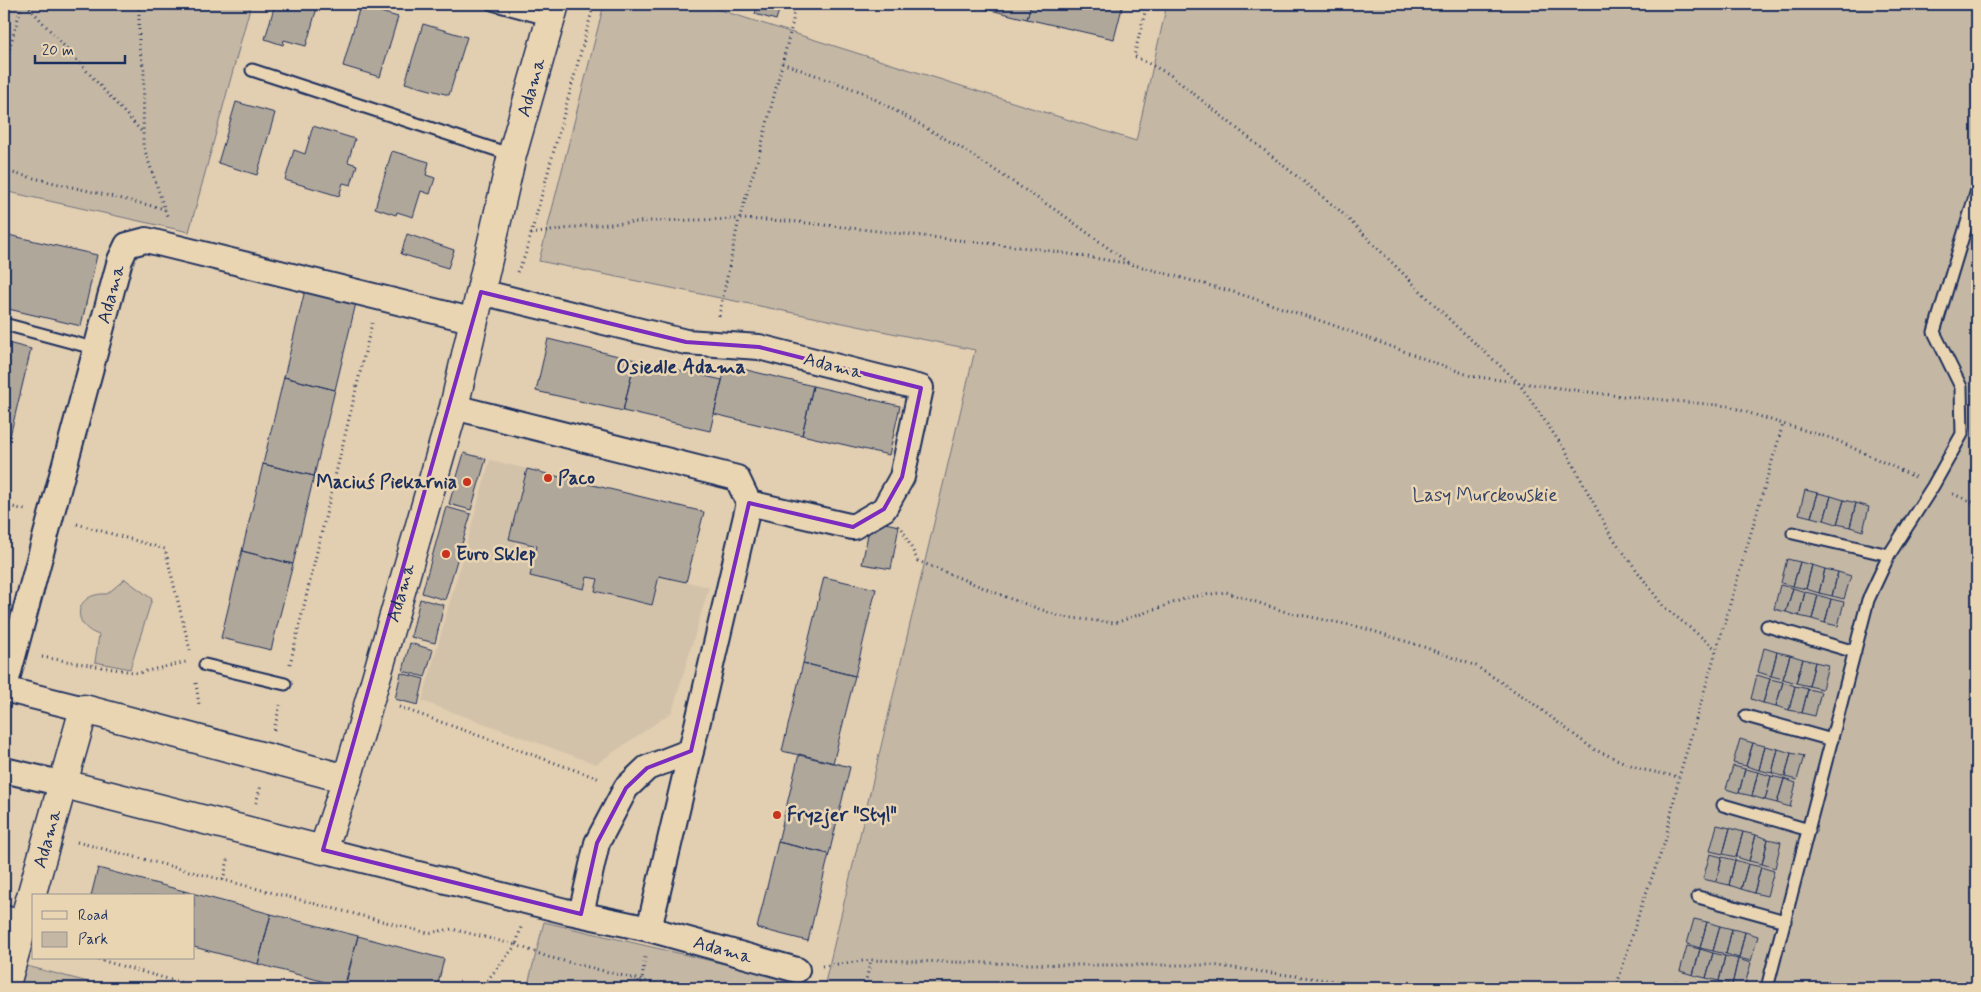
<svg xmlns="http://www.w3.org/2000/svg" width="1981" height="992" viewBox="0 0 1981 992" font-family="Mynerve,sans-serif">
	<style>
		.built { fill: #d3c2aa }
		.green { fill: #c4b7a4; stroke: #707381 }
		.building { fill: #b0a79b; stroke: #1b2f5e }
		.lines { fill: none; stroke-linecap: round; stroke-linejoin: round }
		.lane-casing { stroke: #1b2f5e; stroke-width: 15 }
		.street-casing { stroke: #1b2f5e; stroke-width: 28 }
		.secondary-casing { stroke: #1b2f5e; stroke-width: 31 }
		.path { stroke: #1b2f5e; stroke-width: 3; stroke-dasharray: 1 4; stroke-linecap: butt }
		.lane { stroke: #ead5b3; stroke-width: 11 }
		.street { stroke: #ead5b3; stroke-width: 24 }
		.secondary { stroke: #ead5b3; stroke-width: 28 }
		.marked { fill: none; stroke: #7b2cbf; stroke-width: 4; stroke-linejoin: round }
		.poi-dot { fill: #c8321e; stroke: #ead5b3; stroke-width: 2 }
		.labels { text-anchor: middle; dominant-baseline: central; stroke-width: 5; stroke-linejoin: round; paint-order: stroke }
		.street-label { font-size: 19px; fill: #1b2f5e; stroke: #ead5b3 }
		.poi-label { font-size: 19px; font-weight: bold; fill: #1b2f5e; stroke: #ead5b3; text-anchor: start }
		.park-label { font-size: 19px; fill: #344368; stroke: #ead5b3 }
		.neighbourhood-label { font-size: 20px; font-weight: bold; fill: #1b2f5e; stroke: #ead5b3 }
	</style>
	<rect width="100%" height="100%" fill="#e2ceb0"/>
	<filter id="ink" filterUnits="userSpaceOnUse"><feTurbulence type="fractalNoise" baseFrequency=".02" numOctaves="2"/><feDisplacementMap in="SourceGraphic" scale="10" xChannelSelector="R" yChannelSelector="G"/><feConvolveMatrix kernelMatrix="1 2 1 2 8 2 1 2 1" color-interpolation-filters="sRGB"/></filter>
	<g filter="url(#ink)">
		<path class="built" d="M 490,460 L 704,512 L 687,582 L 709,587 L 672,712 L 596,764 L 422,701 Z"/>
		<path class="green" d="M 4,4 L 251,4 L 189,232 L 4,191 Z
			M 604,4 L 701,4 L 1136,141 L 1167,4 L 1977,4 L 1977,988 L 527,988 L 544,922 L 824,987 L 975,350 L 539,261 Z
			M 125,579 L 152,599 L 130,669 L 95,662 L 99,635 C 69,625 75,592 107,594 Z
			M 4,960 L 111,988 L 4,988 Z"/>
		<path class="building" d="M 275,4 L 318,4 L 306,46 L 284,40 L 283,45 L 265,39 Z
			M 758,4 L 781,4 L 776,20 L 755,14 Z
			M 966,4 L 1031,4 L 1027,19 Z
			M 1031,4 L 1123,4 L 1114,39 L 1027,19 Z
			M 360,6 L 398,17 L 380,77 L 343,66 Z
			M 423,24 L 467,37 L 449,95 L 405,83 Z
			M 236,102 L 275,113 L 257,175 L 218,163 Z
			M 313,126 L 355,139 L 348,162 L 357,165 L 351,185 L 343,183 L 339,196 L 285,180 L 294,150 L 305,154 Z
			M 392,151 L 429,162 L 426,175 L 435,178 L 430,194 L 421,191 L 413,217 L 397,212 L 396,215 L 375,208 Z
			M 4,234 L 97,255 L 81,326 L 4,308 Z
			M 407,234 L 454,250 L 448,268 L 401,254 Z
			M 305,290 L 356,303 L 335,390 L 284,377 Z
			M 548,339 L 635,360 L 623,411 L 536,391 Z
			M 4,342 L 31,349 L 10,436 L 4,435 Z
			M 635,360 L 722,380 L 710,431 L 623,411 Z
			M 726,365 L 813,386 L 802,435 L 714,414 Z
			M 284,377 L 335,390 L 314,476 L 263,464 Z
			M 813,386 L 900,406 L 889,455 L 802,435 Z
			M 4,435 L 10,436 L 4,461 Z
			M 464,453 L 486,459 L 471,510 L 449,504 Z
			M 263,464 L 314,476 L 293,564 L 242,551 Z
			M 527,469 L 704,512 L 686,582 L 659,576 L 652,605 L 595,591 L 598,579 L 587,577 L 584,589 L 530,576 L 537,546 L 509,539 Z
			M 1805,490 L 1818,493 L 1811,517 L 1799,514 Z
			M 1818,493 L 1831,496 L 1824,520 L 1811,517 Z
			M 1831,496 L 1844,500 L 1837,524 L 1824,520 Z
			M 1844,500 L 1856,503 L 1850,527 L 1837,524 Z
			M 1856,503 L 1869,507 L 1863,531 L 1850,527 Z
			M 446,507 L 471,514 L 445,600 L 422,593 Z
			M 871,520 L 899,526 L 891,569 L 862,564 Z
			M 242,551 L 293,564 L 271,650 L 221,638 Z
			M 1787,559 L 1800,562 L 1793,586 L 1781,583 Z
			M 1800,562 L 1812,565 L 1806,589 L 1793,586 Z
			M 1812,565 L 1825,569 L 1819,593 L 1806,589 Z
			M 1825,569 L 1838,572 L 1832,596 L 1819,593 Z
			M 1838,572 L 1851,576 L 1844,599 L 1832,596 Z
			M 824,577 L 876,589 L 855,676 L 803,663 Z
			M 1780,585 L 1793,588 L 1786,612 L 1774,609 Z
			M 1793,588 L 1805,592 L 1799,616 L 1786,612 Z
			M 1805,592 L 1818,595 L 1812,619 L 1799,616 Z
			M 1818,595 L 1831,599 L 1825,623 L 1812,619 Z
			M 420,599 L 444,605 L 435,643 L 411,637 Z
			M 1831,599 L 1844,602 L 1838,626 L 1825,623 Z
			M 410,643 L 433,650 L 425,677 L 403,671 Z
			M 1764,648 L 1777,652 L 1771,676 L 1758,672 Z
			M 1777,652 L 1790,655 L 1783,679 L 1771,676 Z
			M 1790,655 L 1803,659 L 1796,683 L 1783,679 Z
			M 1803,659 L 1815,662 L 1809,686 L 1796,683 Z
			M 1815,662 L 1828,665 L 1822,689 L 1809,686 Z
			M 803,663 L 855,676 L 833,763 L 782,751 Z
			M 401,673 L 424,679 L 418,705 L 395,699 Z
			M 1757,675 L 1770,679 L 1763,703 L 1751,699 Z
			M 1770,679 L 1783,682 L 1776,706 L 1763,703 Z
			M 1783,682 L 1795,686 L 1789,710 L 1776,706 Z
			M 1795,686 L 1808,689 L 1802,713 L 1789,710 Z
			M 1808,689 L 1821,692 L 1815,716 L 1802,713 Z
			M 1740,739 L 1753,743 L 1746,766 L 1733,763 Z
			M 1753,743 L 1765,746 L 1759,770 L 1746,766 Z
			M 1765,746 L 1778,749 L 1772,773 L 1759,770 Z
			M 1778,749 L 1791,753 L 1785,777 L 1772,773 Z
			M 1791,753 L 1804,756 L 1797,780 L 1785,777 Z
			M 799,754 L 850,767 L 829,854 L 778,842 Z
			M 1733,766 L 1745,769 L 1739,793 L 1726,789 Z
			M 1745,769 L 1758,772 L 1752,796 L 1739,793 Z
			M 1758,772 L 1771,776 L 1765,800 L 1752,796 Z
			M 1771,776 L 1784,779 L 1777,803 L 1765,800 Z
			M 1784,779 L 1796,783 L 1790,807 L 1777,803 Z
			M 1717,825 L 1730,828 L 1723,854 L 1710,851 Z
			M 1730,828 L 1743,832 L 1736,857 L 1723,854 Z
			M 1743,832 L 1756,835 L 1749,861 L 1736,857 Z
			M 1756,835 L 1768,839 L 1762,864 L 1749,861 Z
			M 1768,839 L 1781,842 L 1775,868 L 1762,864 Z
			M 778,842 L 829,854 L 808,941 L 757,928 Z
			M 1710,854 L 1722,857 L 1716,882 L 1703,879 Z
			M 1722,857 L 1735,860 L 1729,885 L 1716,882 Z
			M 1735,860 L 1748,864 L 1741,889 L 1729,885 Z
			M 1748,864 L 1761,867 L 1754,893 L 1741,889 Z
			M 1761,867 L 1774,871 L 1767,896 L 1754,893 Z
			M 98,868 L 184,891 L 183,896 L 91,896 Z
			M 184,891 L 271,914 L 258,964 L 194,947 L 194,896 L 183,896 Z
			M 271,914 L 358,936 L 344,987 L 258,964 Z
			M 1694,919 L 1707,922 L 1700,948 L 1687,944 Z
			M 1707,922 L 1720,926 L 1713,951 L 1700,948 Z
			M 1720,926 L 1732,929 L 1726,954 L 1713,951 Z
			M 1732,929 L 1745,932 L 1739,958 L 1726,954 Z
			M 1745,932 L 1758,936 L 1751,961 L 1739,958 Z
			M 358,936 L 444,959 L 437,988 L 350,988 L 345,987 Z
			M 1687,946 L 1700,949 L 1693,975 L 1680,971 Z
			M 1700,949 L 1713,953 L 1706,978 L 1693,975 Z
			M 1713,953 L 1725,956 L 1719,981 L 1706,978 Z
			M 1725,956 L 1738,959 L 1732,985 L 1719,981 Z
			M 1738,959 L 1751,963 L 1744,988 L 1732,985 Z"/>
		<g class="lines">
			<g class="lane-casing">
				<path id="lane" d="M 492,4 L 551,20
					M 252,70 L 512,155
					M 4,324 L 97,349
					M 1793,533 L 1889,555
					M 1767,626 L 1855,652
					M 205,665 L 285,684
					M 1746,716 L 1832,740
					M 1723,805 L 1809,830
					M 1698,897 L 1785,921
					M 1675,988 L 1676,988
					M 1767,988 L 1868,600 L 1889,555 L 1933,486 L 1962,434 L 1961,387 L 1934,332 L 1977,190"/>
			</g>
			<g class="street-casing">
				<g id="street">
					<path d="M 454,407 L 737,478 L 749,503 L 853,527 L 884,509 L 902,477 L 921,388 L 759,347 L 686,342 L 481,292"/>
					<path d="M 4,689 L 84,709"/>
					<path id="s1" d="M 4,690 L 120,260 L 127,245 L 146,240 L 475,321"/>
					<path d="M 4,770 L 64,784"/>
					<path id="s2" d="M 323,850 L 565,911 L 649,929 L 797,970"/>
					<path d="M 581,914 L 597,843 L 626,788 L 647,768 L 691,751 L 749,503"/>
					<path d="M 4,918 L 23,923"/>
					<path d="M 649,929 L 691,751"/>
				</g>
			</g>
			<g class="secondary-casing">
				<g id="secondary">
					<path id="s3" d="M 64,784 L 323,850 L 347,779 L 454,407 L 512,155 L 555,4"/>
					<path id="s4" d="M 5,988 L 84,709 L 347,779"/>
				</g>
			</g>
			<path class="path" d="M 26,4 L 143,133
				M 139,4 L 139,47 L 144,70 L 143,145 L 167,216
				M 1147,4 L 1134,56 L 1169,74 L 1339,210 L 1456,326 L 1518,382 L 1567,453 L 1610,534 L 1663,606 L 1716,649
				M 782,63 L 862,92 L 960,147 L 1066,217 L 1130,264
				M 4,68 L 22,4
				M 4,171 L 165,209
				M 531,234 L 583,226 L 651,221 L 739,219 L 789,221 L 1038,249 L 1131,264 L 1237,293 L 1330,324 L 1471,376 L 1611,395 L 1728,406 L 1783,424
				M 517,272 L 525,256 L 594,4
				M 719,316 L 739,219 L 759,155 L 793,21 L 794,4
				M 1953,494 L 1977,504
				M 4,505 L 25,510
				M 77,524 L 165,549 L 190,650
				M 902,529 L 918,561 L 1011,599 L 1063,617 L 1115,623 L 1190,597 L 1226,592 L 1286,612 L 1360,627 L 1421,646 L 1476,666 L 1527,699 L 1593,749 L 1640,769 L 1679,777
				M 42,657 L 138,673 L 186,662
				M 290,664 L 372,323
				M 196,683 L 199,705
				M 399,707 L 600,779
				M 274,730 L 280,705
				M 256,803 L 261,785
				M 77,842 L 428,933 L 452,929 L 516,945 L 521,927
				M 223,880 L 229,856
				M 93,958 L 200,988
				M 822,966 L 871,960 L 1073,965 L 1211,965 L 1387,988
				M 481,988 L 516,945 L 548,957 L 672,988
				M 641,988 L 645,957
				M 729,988 L 729,979
				M 864,988 L 871,960
				M 1616,988 L 1642,904 L 1665,842 L 1679,777 L 1783,424 L 1834,439 L 1915,477"/>
			<use href="#lane" class="lane"/>
			<use href="#street" class="street"/>
			<use href="#secondary" class="secondary"/>
		</g>
	</g>
	<path class="marked" d="M 481,292 L 686,342 L 759,347 L 921,388 L 902,477 L 884,509 L 853,527 L 749,503 L 691,751 L 647,768 L 626,788 L 597,843 L 581,914 L 323,850 Z"/>
	<g class="poi-dot">
		<circle cx="548" cy="478" r="5"/>
		<circle cx="467" cy="482" r="5"/>
		<circle cx="446" cy="554" r="5"/>
		<circle cx="777" cy="815" r="5"/>
	</g>
	<g class="labels">
		<g class="street-label">
			<text stroke="none"><textPath href="#s3" startOffset="1058">Adama</textPath></text>
			<text stroke="none"><textPath href="#s1" startOffset="410">Adama</textPath></text>
			<text transform="translate(833 366) rotate(14)">Adama</text>
			<text stroke="none"><textPath href="#s3" startOffset="536">Adama</textPath></text>
			<text stroke="none"><textPath href="#s4" startOffset="155">Adama</textPath></text>
			<text stroke="none"><textPath href="#s2" startOffset="412">Adama</textPath></text>
		</g>
		<g class="poi-label">
			<text x="558" y="478">Paco</text>
			<text x="457" y="482" text-anchor="end">Maciuś Piekarnia</text>
			<text x="456" y="554">Euro Sklep</text>
			<text x="787" y="815">Fryzjer "Styl"</text>
		</g>
		<g class="park-label">
			<text x="1485" y="495">Lasy Murckowskie</text>
		</g>
		<g class="neighbourhood-label">
			<text x="681" y="367">Osiedle Adama</text>
		</g>
	</g>
	<rect width="1981" height="992" fill="none" stroke="#ead5b3" stroke-width="20"/>
	<rect x="10" y="10" width="1961" height="972" fill="none" stroke="#1b2f5e" stroke-width="2" filter="url(#ink)"/>
	<rect x="32" y="894" width="162" height="65" fill="#ead5b3" stroke="#979391"/>
	<rect x="42" y="911" width="25" height="8" fill="#ead5b3" stroke="#979391"/>
	<text x="78" y="920" font-size="15" fill="#1b2f5e">Road</text>
	<rect x="42" y="932" width="25" height="15" fill="#c4b7a4" stroke="#979391"/>
	<text x="78" y="944" font-size="15" fill="#1b2f5e">Park</text>
	<path d="M35 55v8h90v-8" fill="none" stroke="#1b2f5e" stroke-width="2.5"/>
	<text x="42" y="55" font-size="15" fill="#1b2f5e" stroke="#ead5b3" stroke-width="4" paint-order="stroke">20 m</text>
</svg>
